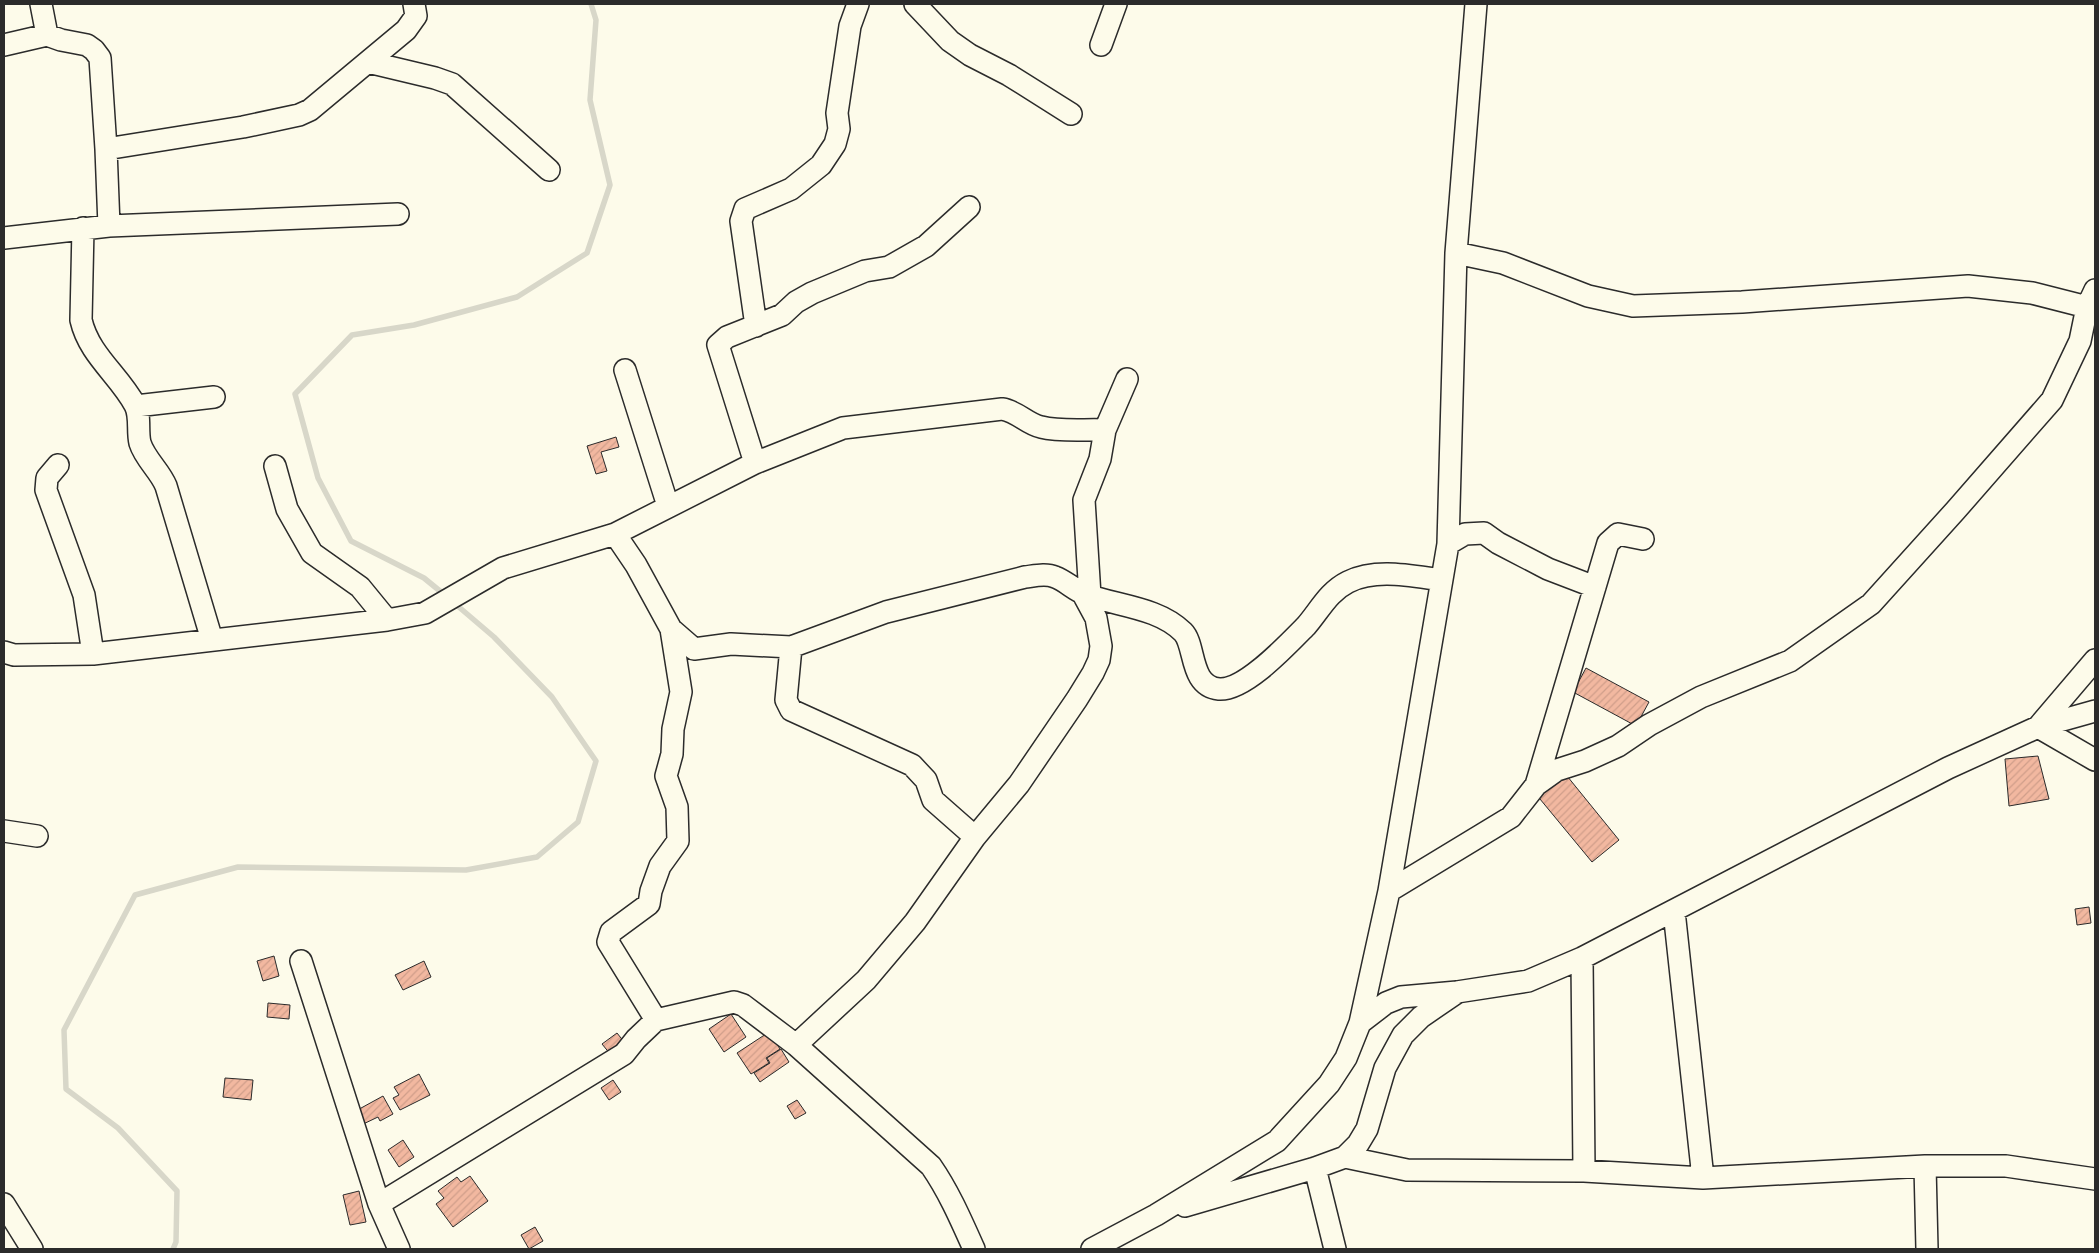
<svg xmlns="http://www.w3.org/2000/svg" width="2099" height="1253" viewBox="0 0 2099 1253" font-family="Poppins,sans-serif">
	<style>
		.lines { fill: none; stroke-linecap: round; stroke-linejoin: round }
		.stream { stroke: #d8d7c9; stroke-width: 5.5 }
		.building { fill: url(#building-hatch); stroke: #2b2b2b }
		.minor-casing { stroke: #2b2b2b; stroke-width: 24 }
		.minor { stroke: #fdfbea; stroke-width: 21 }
	</style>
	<defs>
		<pattern id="building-hatch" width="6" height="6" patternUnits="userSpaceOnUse" patternTransform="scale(1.25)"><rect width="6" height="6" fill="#f2b8a0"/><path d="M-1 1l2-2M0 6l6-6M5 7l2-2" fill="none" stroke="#d09e8a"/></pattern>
	</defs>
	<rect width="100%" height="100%" fill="#fdfbea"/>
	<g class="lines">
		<path class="stream" d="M 446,596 L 424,578 L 351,541 L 318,478 L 295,394 L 352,335 L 414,325 L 517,297 L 587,253 L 610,185 L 590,100 L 596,20 L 591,4
			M 173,1249 L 176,1242 L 177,1191 L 118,1128 L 66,1089 L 64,1030 L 135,895 L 238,867 L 466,870 L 537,857 L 578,822 L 596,761 L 552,697 L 494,637 L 453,602"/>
	</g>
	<path class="building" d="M 616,437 L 619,447 L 601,452 L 607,471 L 596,474 L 587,446 Z
		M 1586,668 L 1649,702 L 1636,726 L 1573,692 Z
		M 2038,756 L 2049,799 L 2009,806 L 2005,759 Z
		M 1563,771 L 1619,840 L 1592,862 L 1535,793 Z
		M 2089,907 L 2091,923 L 2077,925 L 2075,909 Z
		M 274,956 L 279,976 L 263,981 L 257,961 Z
		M 424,961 L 431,977 L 403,990 L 395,975 Z
		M 268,1003 L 290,1005 L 289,1019 L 267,1017 Z
		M 731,1014 L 746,1037 L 724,1052 L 709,1029 Z
		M 769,1032 L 780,1049 L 766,1058 L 769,1063 L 751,1074 L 737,1053 Z
		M 617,1033 L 625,1043 L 611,1055 L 602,1044 Z
		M 781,1049 L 789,1062 L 760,1082 L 754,1073 L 770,1063 L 767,1058 Z
		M 419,1074 L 430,1095 L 400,1110 L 393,1098 L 399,1095 L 394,1087 Z
		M 225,1078 L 253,1080 L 251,1100 L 223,1097 Z
		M 613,1080 L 621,1092 L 609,1100 L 601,1088 Z
		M 383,1096 L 393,1114 L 380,1121 L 378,1117 L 359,1126 L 352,1113 Z
		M 797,1100 L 806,1113 L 795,1119 L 787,1106 Z
		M 403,1140 L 414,1157 L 399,1167 L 388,1150 Z
		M 470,1176 L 488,1201 L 453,1227 L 436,1204 L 444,1198 L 438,1191 L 457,1177 L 461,1182 Z
		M 359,1191 L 366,1222 L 350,1225 L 343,1195 Z
		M 535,1227 L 543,1241 L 529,1249 L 521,1235 Z"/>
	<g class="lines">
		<g class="minor-casing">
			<path id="minor" d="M 41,4 L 47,35
				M 915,4 L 950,41 L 970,55 L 1009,75 L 1071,114
				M 4,45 L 47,35 L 61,40 L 87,45 L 94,50 L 100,58 L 106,149 L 109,226
				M 1101,45 L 1116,4
				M 368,62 L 435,78 L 452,84 L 549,170
				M 106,149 L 243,127 L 299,115 L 310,110 L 406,30 L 416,16 L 414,4
				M 83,228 L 81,320 C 89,355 119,375 135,405 C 141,416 137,431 140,443 C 145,459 160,471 166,486 L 212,640
				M 4,238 L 109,226 L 398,214
				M 1456,253 L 1503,263 L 1588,296 L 1633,306 L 1742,302 L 1968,286 L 2032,293 L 2087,307 L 2095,290
				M 756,326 L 741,221 L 745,209 L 791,189 L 821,165 L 835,144 L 839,129 L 837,113 L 850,26 L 858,4
				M 625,370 L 668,506
				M 136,406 L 214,397
				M 755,463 L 718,345 L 727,337 L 782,315 L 796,302 L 812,293 L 865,271 L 889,267 L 926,246 L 969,207
				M 58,465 L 47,478 L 46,490 L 84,595 L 93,654
				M 275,466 L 287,509 L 312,553 L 360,587 L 387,620
				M 615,534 L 636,565 L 671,629 L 681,692 L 673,729 L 672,754 L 666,776 L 677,807 L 678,841 L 660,866 L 651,891 L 649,904 L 611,932 L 608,942 L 656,1020
				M 1448,544 L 1465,534 L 1484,533 L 1498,543 L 1548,569 L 1595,587
				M 1090,596 L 1084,500 L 1100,459 L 1105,430 L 1127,379
				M 671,629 L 694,649 L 731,644 L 791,647 L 886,612 L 1025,577 C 1034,576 1046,573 1055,577 C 1066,581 1074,590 1085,594 C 1116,606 1158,607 1183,632 C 1196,645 1189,686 1219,689 C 1245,691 1288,644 1306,626 C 1320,610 1328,592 1348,582 C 1376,568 1411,576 1441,580
				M 791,647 L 786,700 L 791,710 L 912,765 L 926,780 L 933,800 L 975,837
				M 4,652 L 14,655 L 93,654 L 387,620 L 425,613 L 503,568 L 615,534 L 755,463 L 843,428 L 1002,409 C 1017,411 1027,424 1041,427 C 1061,432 1085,429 1105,430
				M 2038,727 L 2095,660
				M 2038,727 L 2095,760
				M 1536,785 L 1608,543 L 1618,534 L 1643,539
				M 4,831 L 37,836
				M 1389,891 L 1511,817 L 1536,785 L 1557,770 L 1585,761 L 1618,746 L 1649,725 L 1701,697 L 1790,661 L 1871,604 L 1955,511 L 2052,400 L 2080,341 L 2087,307 L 2095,311
				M 1674,911 L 1703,1178
				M 1582,958 L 1584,1171
				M 301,961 L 379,1204 L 399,1249
				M 1360,1023 L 1386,1003 L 1401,997 L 1457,992 L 1528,981 L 1582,958 L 1948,768 L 2038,727 L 2095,711
				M 796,1045 L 866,980 L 915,922 L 975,837 L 1019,784 L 1077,699 L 1093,673 L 1099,660 L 1101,646 L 1096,618 L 1083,594
				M 1345,1157 L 1407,1170 L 1584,1171 L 1703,1178 L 1925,1166 L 2006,1166 L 2095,1179
				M 1925,1166 L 1927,1249
				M 1315,1168 L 1335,1249
				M 4,1204 L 32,1249
				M 379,1204 L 624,1054 L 636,1039 L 656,1020 L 734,1002 L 743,1005 L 796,1045 L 931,1166 C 949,1192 961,1220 974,1249
				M 1185,1206 L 1315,1168 L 1345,1157 L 1358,1144 L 1367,1129 L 1385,1068 L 1403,1035 L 1421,1017 L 1456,993
				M 1092,1249 L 1156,1215 L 1277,1141 L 1329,1084 L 1346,1058 L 1360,1023 L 1389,891 L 1448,544 L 1456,253 L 1476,4"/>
		</g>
		<use href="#minor" class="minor"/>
	</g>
	<rect width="2099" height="1253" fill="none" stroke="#2b2b2b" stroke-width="10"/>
</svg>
